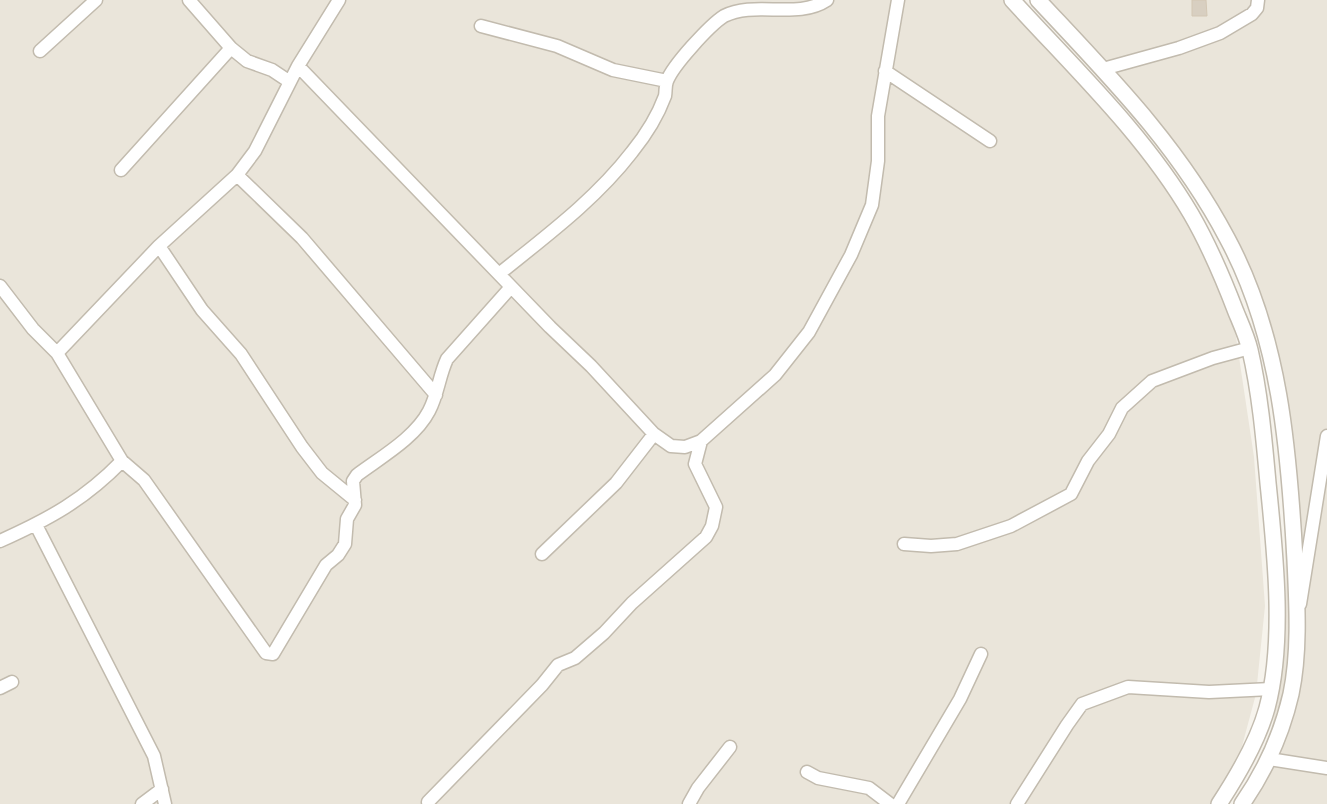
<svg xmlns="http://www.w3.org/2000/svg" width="1327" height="804" viewBox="0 0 1327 804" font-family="Overpass,sans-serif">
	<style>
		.residential { fill: #eae5da }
		.building { fill: #d8cfc1; stroke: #d3c7b4 }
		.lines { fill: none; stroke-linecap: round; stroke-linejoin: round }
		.minor-casing { stroke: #c2bbae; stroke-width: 15 }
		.tertiary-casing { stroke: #c2bbae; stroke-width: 18 }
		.minor { stroke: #fff; stroke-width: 12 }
		.tertiary { stroke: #fff; stroke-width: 15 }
	</style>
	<rect width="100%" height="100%" fill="#f6f3ec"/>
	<path class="residential" d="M 0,0 L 1015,0 L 1188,203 L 1219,273 L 1236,337 L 1254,457 L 1265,606 L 1256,694 L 1234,776 L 1216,804 L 0,804 Z
		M 1042,0 L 1327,0 L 1327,804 L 1240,804 L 1259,771 L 1273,723 L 1286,632 L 1285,523 L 1278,375 L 1222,224 Z"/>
	<path class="building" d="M 1192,0 L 1206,0 L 1207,16 L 1192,16 Z"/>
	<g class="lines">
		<g class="minor-casing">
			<path id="minor" d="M 189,0 L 231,48 L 247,61 L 272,70 L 290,82
				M 481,26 L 557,46 L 613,70 L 667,81
				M 40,51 L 96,0
				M 298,66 L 550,327 L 591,366 L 654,434 L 671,446 L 685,447 L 701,441 L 775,375 L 809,332 L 851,255 L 872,205 L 878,161 L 878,116 L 898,0
				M 1103,69 L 1179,48 L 1220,33 L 1252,14 L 1257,8 L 1258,0
				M 885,71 L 990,141
				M 121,170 L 231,48
				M 237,175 L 302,238 L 436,395
				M 159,246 L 202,310 L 241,354 L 302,447 L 322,473 L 355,500
				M 499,274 C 546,236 595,200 632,152 C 645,136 658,115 665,96 C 666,91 665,86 667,81 C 673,65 710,25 724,16 C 755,0 797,20 827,0
				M 0,286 L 33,329 L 57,353
				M 122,461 L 144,480 L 266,653 L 273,654 L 326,565 L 338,555 L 345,544 L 347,519 L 355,505 L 353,481 L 357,475 C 381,457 415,438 429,411 C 438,394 439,376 447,359 L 511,287
				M 36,525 L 154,756 L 165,804
				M 0,541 C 49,519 84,500 122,461 L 57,353 L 159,246 L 237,175 L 255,151 L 298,66 L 339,0
				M 904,544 L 931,546 L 957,544 L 1011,526 L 1071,494 L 1088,461 L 1109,434 L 1122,408 L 1152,381 L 1213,358 L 1250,348
				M 542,554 L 616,483 L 654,434
				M 1300,604 L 1327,436
				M 0,688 L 12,682
				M 1269,759 L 1327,768
				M 807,772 L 818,778 L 869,788 L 890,804
				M 428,802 L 542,685 L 558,665 L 575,658 L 604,633 L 632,603 L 706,537 L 712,526 L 716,507 L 695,464 L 701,441
				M 142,804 L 162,789
				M 689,804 L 698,788 L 730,747
				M 898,804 L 960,699 L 981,654
				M 1017,804 L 1067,725 L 1082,704 L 1128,687 L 1209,692 L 1271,689"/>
		</g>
		<g class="tertiary-casing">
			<path id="tertiary" d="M 1012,0 C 1074,68 1144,134 1191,214 C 1209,245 1223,278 1236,312 C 1241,324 1247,337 1250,350 C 1260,393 1264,439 1268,483 C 1275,552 1285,641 1267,708 C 1258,741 1238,775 1219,804
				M 1038,0 C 1109,76 1178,145 1227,238 C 1280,336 1289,450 1295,560 C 1297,603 1300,651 1291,694 C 1282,733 1265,771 1242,804"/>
		</g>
		<use href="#minor" class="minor"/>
		<use href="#tertiary" class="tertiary"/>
	</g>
</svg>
